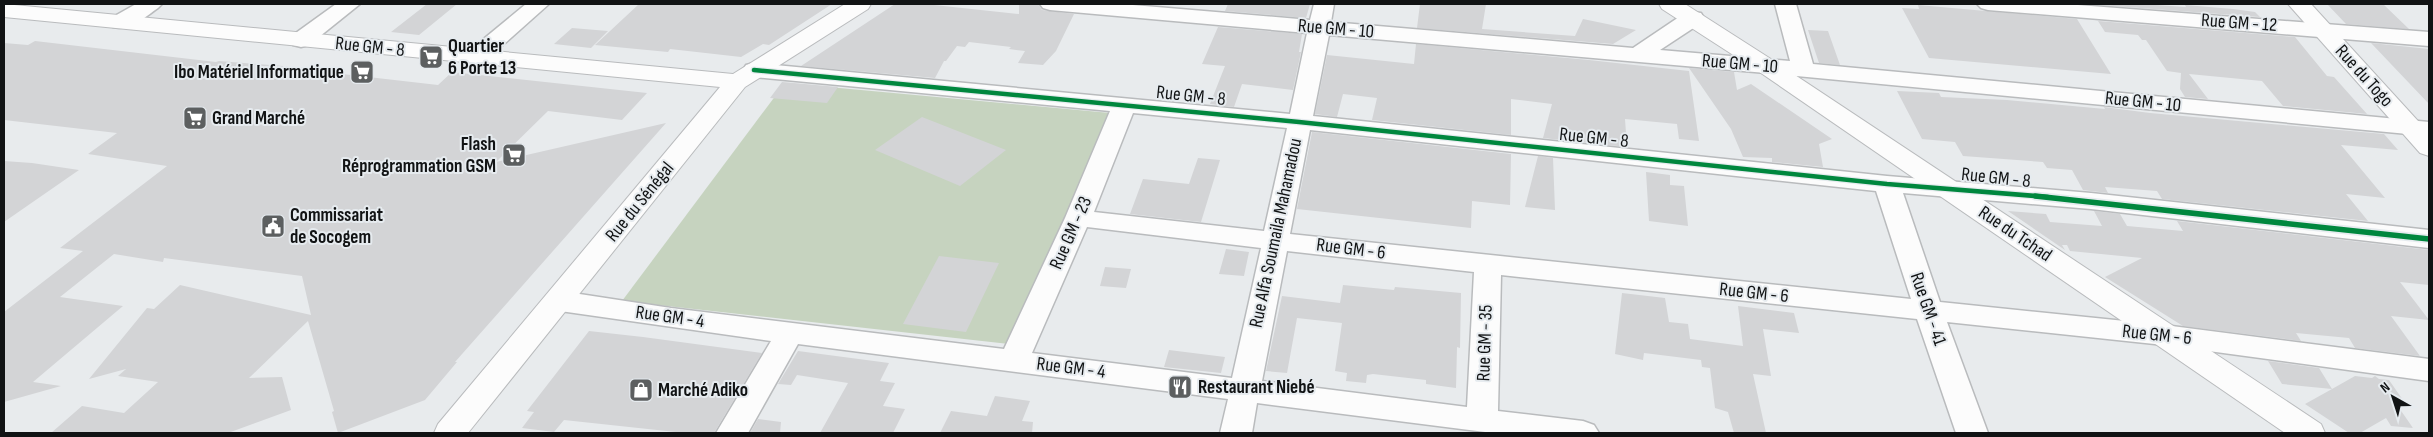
<svg xmlns="http://www.w3.org/2000/svg" width="2433" height="437" viewBox="0 0 2433 437" font-family="'Sofia Sans Condensed',sans-serif">
	<style>
		.green { fill: #c6d3bf }
		.building { fill: #d3d4d6 }
		.lines { fill: none; stroke-linecap: round; stroke-linejoin: round }
		.street-casing { stroke: #b9bbbd; stroke-width: 3 }
		.secondary-casing { stroke: #b9bbbd; stroke-width: 2 }
		.street { fill: #fcfcfc; fill-rule: evenodd }
		.secondary { fill: #fcfcfc; fill-rule: evenodd }
		.cycleway-far1-casing { stroke: #e6ebef; stroke-width: 7 }
		.cycleway-casing { stroke: #e6ebef; stroke-width: 9 }
		.cycleway-far1 { stroke: #00873e; stroke-width: 4.5 }
		.cycleway { stroke: #00873e; stroke-width: 5.5 }
		.labels { text-anchor: middle; dominant-baseline: central; stroke-width: 4; stroke-linejoin: round; paint-order: stroke }
		.street-label { font-size: 19px; fill: #111314; stroke: #e6ebef }
		.poi-label { font-size: 19px; font-weight: bold; fill: #111314; stroke: #e6ebef; text-anchor: start }
	</style>
	<rect width="100%" height="100%" fill="#e8ebed"/>
	<path class="green" d="M 785,83 L 1110,113 L 1018,345 L 622,301 Z"/>
	<path class="building" d="M 427,4 L 457,4 L 419,35 L 391,32 Z
		M 639,4 L 832,4 L 769,45 L 763,44 L 741,57 L 670,49 L 668,52 L 595,45 Z
		M 895,4 L 925,4 L 1019,14 L 1019,4 L 1038,4 L 1042,10 L 1074,14 L 1056,51 L 1043,65 L 1018,63 L 1025,51 L 1009,49 L 1011,47 L 969,42 L 965,47 L 957,46 L 946,61 L 944,61 L 935,78 L 801,66 Z
		M 1228,4 L 1310,4 L 1306,18 L 1225,11 Z
		M 1420,4 L 1486,4 L 1482,29 L 1575,36 L 1583,19 L 1636,30 L 1613,44 L 1417,28 Z
		M 2087,4 L 2141,4 L 2186,7 L 2185,5 L 2233,9 L 2255,12 L 2260,17 Z
		M 2327,4 L 2383,4 L 2409,29 L 2346,24 Z
		M 1918,5 L 2077,19 L 2111,74 L 1929,58 L 1902,8 L 1919,9 Z
		M 2098,21 L 2295,37 L 2327,76 L 2334,77 L 2367,114 L 2283,106 L 2262,81 L 2189,74 L 2208,99 L 2185,97 L 2180,89 L 2181,73 L 2167,71 L 2146,40 L 2142,40 L 2138,35 L 2105,32 Z
		M 1218,27 L 1302,34 L 1299,52 L 1301,52 L 1293,90 L 1242,84 L 1234,107 L 1210,104 L 1225,66 L 1202,64 Z
		M 572,28 L 608,31 L 591,48 L 554,44 Z
		M 1808,30 L 1828,31 L 1840,65 L 1819,63 Z
		M 35,41 L 216,62 L 219,61 L 309,68 L 307,70 L 438,85 L 452,72 L 647,93 L 622,120 L 548,111 L 496,162 L 666,123 L 455,362 L 457,362 L 425,400 L 338,433 L 332,412 L 334,411 L 308,321 L 249,378 L 282,377 L 291,410 L 228,433 L 51,433 L 82,406 L 124,413 L 158,382 L 118,376 L 126,369 L 89,379 L 147,308 L 154,309 L 180,285 L 311,315 L 302,276 L 164,258 L 163,262 L 114,254 L 60,297 L 123,306 L 33,382 L 61,386 L 4,402 L 4,312 L 83,251 L 60,248 L 167,166 L 88,154 L 117,133 L 4,120 L 4,43 L 28,45 Z
		M 2371,43 L 2429,49 L 2429,104 Z
		M 1416,44 L 1589,60 L 1689,71 L 1699,141 L 1679,139 L 1677,124 L 1625,119 L 1627,147 L 1543,138 L 1552,104 L 1511,99 L 1511,135 L 1372,120 L 1377,98 L 1343,94 L 1337,117 L 1315,114 L 1327,55 L 1414,64 Z
		M 1689,68 L 1734,72 L 1737,90 L 1751,84 L 1832,139 L 1819,144 L 1823,167 L 1772,162 L 1772,158 L 1743,157 L 1731,129 Z
		M 782,82 L 838,87 L 827,103 L 770,98 Z
		M 1897,91 L 1939,93 L 1941,97 L 2007,100 L 2105,109 L 2104,107 L 2150,113 L 2384,134 L 2398,150 L 2341,145 L 2385,198 L 2346,194 L 2368,221 L 2162,199 L 2157,191 L 2105,187 L 2108,193 L 2083,190 L 2072,170 L 2047,168 L 2043,162 L 1963,156 L 1955,142 L 1922,139 Z
		M 922,117 L 1006,150 L 960,186 L 875,150 Z
		M 1312,132 L 1511,154 L 1510,205 L 1472,201 L 1471,228 L 1297,209 Z
		M 1538,156 L 1553,158 L 1555,210 L 1525,207 Z
		M 1198,158 L 1220,160 L 1201,222 L 1130,214 L 1143,179 L 1189,184 Z
		M 4,161 L 32,163 L 79,170 L 4,222 Z
		M 1646,172 L 1670,175 L 1670,185 L 1684,186 L 1688,226 L 1649,221 Z
		M 2008,211 L 2046,214 L 2050,222 L 2102,226 L 2094,211 L 2120,214 L 2127,226 L 2183,231 L 2177,221 L 2429,250 L 2429,285 L 2400,282 L 2429,320 L 2391,316 L 2420,356 L 2355,348 L 2349,338 L 2296,333 L 2301,341 L 2183,326 L 2105,277 L 2142,258 L 2070,251 L 2067,245 L 2062,245 L 2065,250 Z
		M 1226,249 L 1249,252 L 1244,276 L 1219,274 Z
		M 939,256 L 999,263 L 966,332 L 903,324 Z
		M 1105,267 L 1131,269 L 1126,288 L 1100,286 Z
		M 1343,285 L 1394,290 L 1395,287 L 1461,293 L 1460,348 L 1457,347 L 1456,388 L 1426,384 L 1426,380 L 1373,374 L 1367,375 L 1366,383 L 1346,381 L 1347,373 L 1335,371 L 1342,323 L 1297,318 L 1287,373 L 1266,371 L 1282,296 L 1340,303 Z
		M 1622,293 L 1665,298 L 1669,322 L 1688,324 L 1690,339 L 1743,346 L 1738,306 L 1794,313 L 1799,333 L 1763,329 L 1771,376 L 1753,374 L 1766,433 L 1734,433 L 1728,412 L 1715,408 L 1710,368 L 1702,367 L 1701,360 L 1644,353 L 1643,360 L 1615,354 Z
		M 589,331 L 643,337 L 762,353 L 714,433 L 685,433 L 564,420 L 554,432 L 522,428 L 534,412 L 527,411 Z
		M 1169,350 L 1225,357 L 1221,373 L 1164,367 Z
		M 798,351 L 889,363 L 880,381 L 895,383 L 883,406 L 905,409 L 893,433 L 820,433 L 848,383 L 797,375 L 791,385 L 778,384 Z
		M 2268,361 L 2319,368 L 2332,389 L 2355,376 L 2372,378 L 2375,376 L 2379,379 L 2389,380 L 2405,403 L 2395,402 L 2413,428 L 2391,426 L 2386,418 L 2360,433 L 2349,433 L 2305,404 L 2332,389 L 2282,384 Z
		M 995,396 L 1030,401 L 1022,421 L 1033,422 L 1032,433 L 940,433 L 951,411 L 987,416 Z
		M 758,419 L 781,422 L 780,433 L 750,433 Z"/>
	<g class="lines">
		<g class="street-casing">
			<path id="street" d="M 136,4 L 162,4 L 158,8 C 145,17 130,31 113,27 L 110,22 L 113,17 Z
				M 336,4 L 360,4 L 309,45 L 301,47 L 293,45 L 290,40 L 293,35 Z
				M 526,4 L 549,4 L 485,61 L 477,63 L 469,61 L 466,56 L 469,51 Z
				M 1040,4 L 1121,4 L 1310,20 L 1314,4 L 1334,4 L 1331,22 L 1633,48 L 1685,13 L 1693,12 L 1701,13 L 1704,18 L 1701,23 L 1660,50 L 1790,61 L 1775,4 L 1796,4 L 1813,64 L 2429,122 L 2429,136 L 1766,73 L 1329,35 L 1313,116 L 1887,176 L 2091,193 L 2429,230 L 2429,248 L 2091,209 L 1903,193 L 1940,302 L 2164,325 L 2429,359 L 2429,381 L 2164,345 L 1947,322 L 1988,433 L 1956,433 L 1917,319 L 1501,275 L 1498,411 L 1583,421 L 1594,425 L 1599,433 L 1493,433 L 1257,403 L 1252,433 L 1220,433 L 1228,399 L 798,344 L 748,433 L 716,433 L 771,341 L 560,311 L 550,308 L 546,301 L 550,294 L 560,291 L 671,308 L 1004,349 L 1065,218 L 1110,111 L 754,77 L 746,75 L 743,70 L 746,65 L 754,63 L 1290,114 L 1307,33 L 1050,10 L 1043,8 ZM 1133,113 L 1287,128 L 1264,231 L 1094,212 ZM 1310,130 L 1876,191 L 1911,299 L 1290,234 ZM 1087,227 L 1261,248 L 1232,378 L 1032,353 ZM 1287,251 L 1474,272 L 1467,407 L 1262,381 Z
				M 1977,4 L 2065,4 L 2429,32 L 2429,46 L 1988,10 L 1981,8 Z"/>
		</g>
		<g class="secondary-casing">
			<path id="secondary" d="M 4,4 L 733,74 L 845,4 L 871,4 L 868,9 L 745,87 L 468,433 L 434,433 L 438,424 L 720,87 L 4,17 Z
				M 1659,4 L 1685,4 L 1774,61 L 2321,424 L 2325,433 L 2285,433 L 1758,71 L 1662,9 Z
				M 2288,4 L 2311,4 L 2429,133 L 2429,156 L 2420,153 Z"/>
		</g>
		<use href="#street" class="street"/>
		<use href="#secondary" class="secondary"/>
		<g class="cycleway-far1-casing">
			<path id="cycleway-far1" d="M 754,70 L 1299,122 L 1887,184 L 2048,197"/>
		</g>
		<g class="cycleway-casing">
			<path id="cycleway" d="M 2035,196 L 2429,239"/>
		</g>
		<use href="#cycleway-far1" class="cycleway-far1"/>
		<use href="#cycleway" class="cycleway"/>
	</g>
	<defs>
		<g id="supermarket-square" transform="scale(1.25)"><rect x="-9" y="-9" width="18" height="18" rx="4" fill="#5c5f60" stroke="#e6ebef"/><path d="M-6-5.5h2.5l.6 2H6L4.5 2H-2.5L-4.4-4H-6ZM-1.5 3.2a1.3 1.3 0 1 0 .1 0ZM3 3.2a1.3 1.3 0 1 0 .1 0Z" fill="#fff"/></g>
		<g id="civic-square" transform="scale(1.25)"><rect x="-9" y="-9" width="18" height="18" rx="4" fill="#5c5f60" stroke="#e6ebef"/><path d="M-.6-6.5H3V-4.5H.6V-3L4-1V1h2V6H-6V1h2V-1L-.6-3ZM-1.2 2.5V6h2.4V2.5Z" fill="#fff"/></g>
		<g id="restaurant-square" transform="scale(1.25)"><rect x="-9" y="-9" width="18" height="18" rx="4" fill="#5c5f60" stroke="#e6ebef"/><path d="M-5-6h1v4h1v-4h1v4h1v-4h1v5L-1.5 .5V6h-2V.5L-5-1ZM5-6V6H3V1.5H1.5Q1.5-4 5-6Z" fill="#fff"/></g>
		<g id="shop-square" transform="scale(1.25)"><rect x="-9" y="-9" width="18" height="18" rx="4" fill="#5c5f60" stroke="#e6ebef"/><path d="M-5-2.5h2.3a2.7 3.5 0 0 1 5.4 0H5L5.5 6h-11ZM-1.5-2.5h3a1.5 2.3 0 0 0-3 0Z" fill="#fff"/></g>
	</defs>
	<g fill-rule="evenodd">
		<use href="#supermarket-square" x="431" y="57"/>
		<use href="#supermarket-square" x="362" y="72"/>
		<use href="#supermarket-square" x="195" y="118"/>
		<use href="#supermarket-square" x="514" y="155"/>
		<use href="#civic-square" x="273" y="226"/>
		<use href="#restaurant-square" x="1180" y="387"/>
		<use href="#shop-square" x="641" y="390"/>
	</g>
	<g class="labels">
		<g class="street-label">
			<text transform="translate(2239 23) rotate(4)">Rue GM - 12</text>
			<text transform="translate(1336 29) rotate(5)">Rue GM - 10</text>
			<text transform="translate(370 47) rotate(6)">Rue GM - 8</text>
			<text transform="translate(1740 64) rotate(5)">Rue GM - 10</text>
			<text transform="translate(2364 76) rotate(48)">Rue du Togo</text>
			<text transform="translate(1191 96) rotate(6)">Rue GM - 8</text>
			<text transform="translate(2143 102) rotate(6)">Rue GM - 10</text>
			<text transform="translate(1594 138) rotate(6)">Rue GM - 8</text>
			<text transform="translate(1996 178) rotate(6)">Rue GM - 8</text>
			<text transform="translate(640 202) rotate(-51)">Rue du Sénégal</text>
			<text transform="translate(1071 233) rotate(-66)">Rue GM - 23</text>
			<text transform="translate(1276 233) rotate(-78)">Rue Alfa Soumaila Mahamadou</text>
			<text transform="translate(2015 234) rotate(34)">Rue du Tchad</text>
			<text transform="translate(1351 249) rotate(7)">Rue GM - 6</text>
			<text transform="translate(1754 293) rotate(6)">Rue GM - 6</text>
			<text transform="translate(1928 309) rotate(71)">Rue GM - 41</text>
			<text transform="translate(670 317) rotate(8)">Rue GM - 4</text>
			<text transform="translate(2157 335) rotate(6)">Rue GM - 6</text>
			<text transform="translate(1485 343) rotate(-88)">Rue GM - 35</text>
			<text transform="translate(1071 368) rotate(7)">Rue GM - 4</text>
		</g>
		<g class="poi-label">
			<text x="448" y="46">Quartier<tspan x="448" dy="22">6 Porte 13</tspan></text>
			<text x="344" y="72" text-anchor="end">Ibo Matériel Informatique</text>
			<text x="212" y="118">Grand Marché</text>
			<text x="496" y="144" text-anchor="end">Flash<tspan x="496" dy="22">Réprogrammation GSM</tspan></text>
			<text x="290" y="215">Commissariat<tspan x="290" dy="22">de Socogem</tspan></text>
			<text x="1198" y="387">Restaurant Niebé</text>
			<text x="658" y="390">Marché Adiko</text>
		</g>
	</g>
	<rect width="2433" height="437" fill="none" stroke="#111314" stroke-width="10"/>
	<g transform="translate(2393 397) rotate(321)" stroke="#e6ebef" stroke-width="4" paint-order="stroke">
	<path d="M0-4L9 19L0 12L-9 19Z" fill="#111314"/>
	<text y="-8" font-size="14" font-weight="bold" text-anchor="middle" fill="#111314">N</text>
	</g>
</svg>
